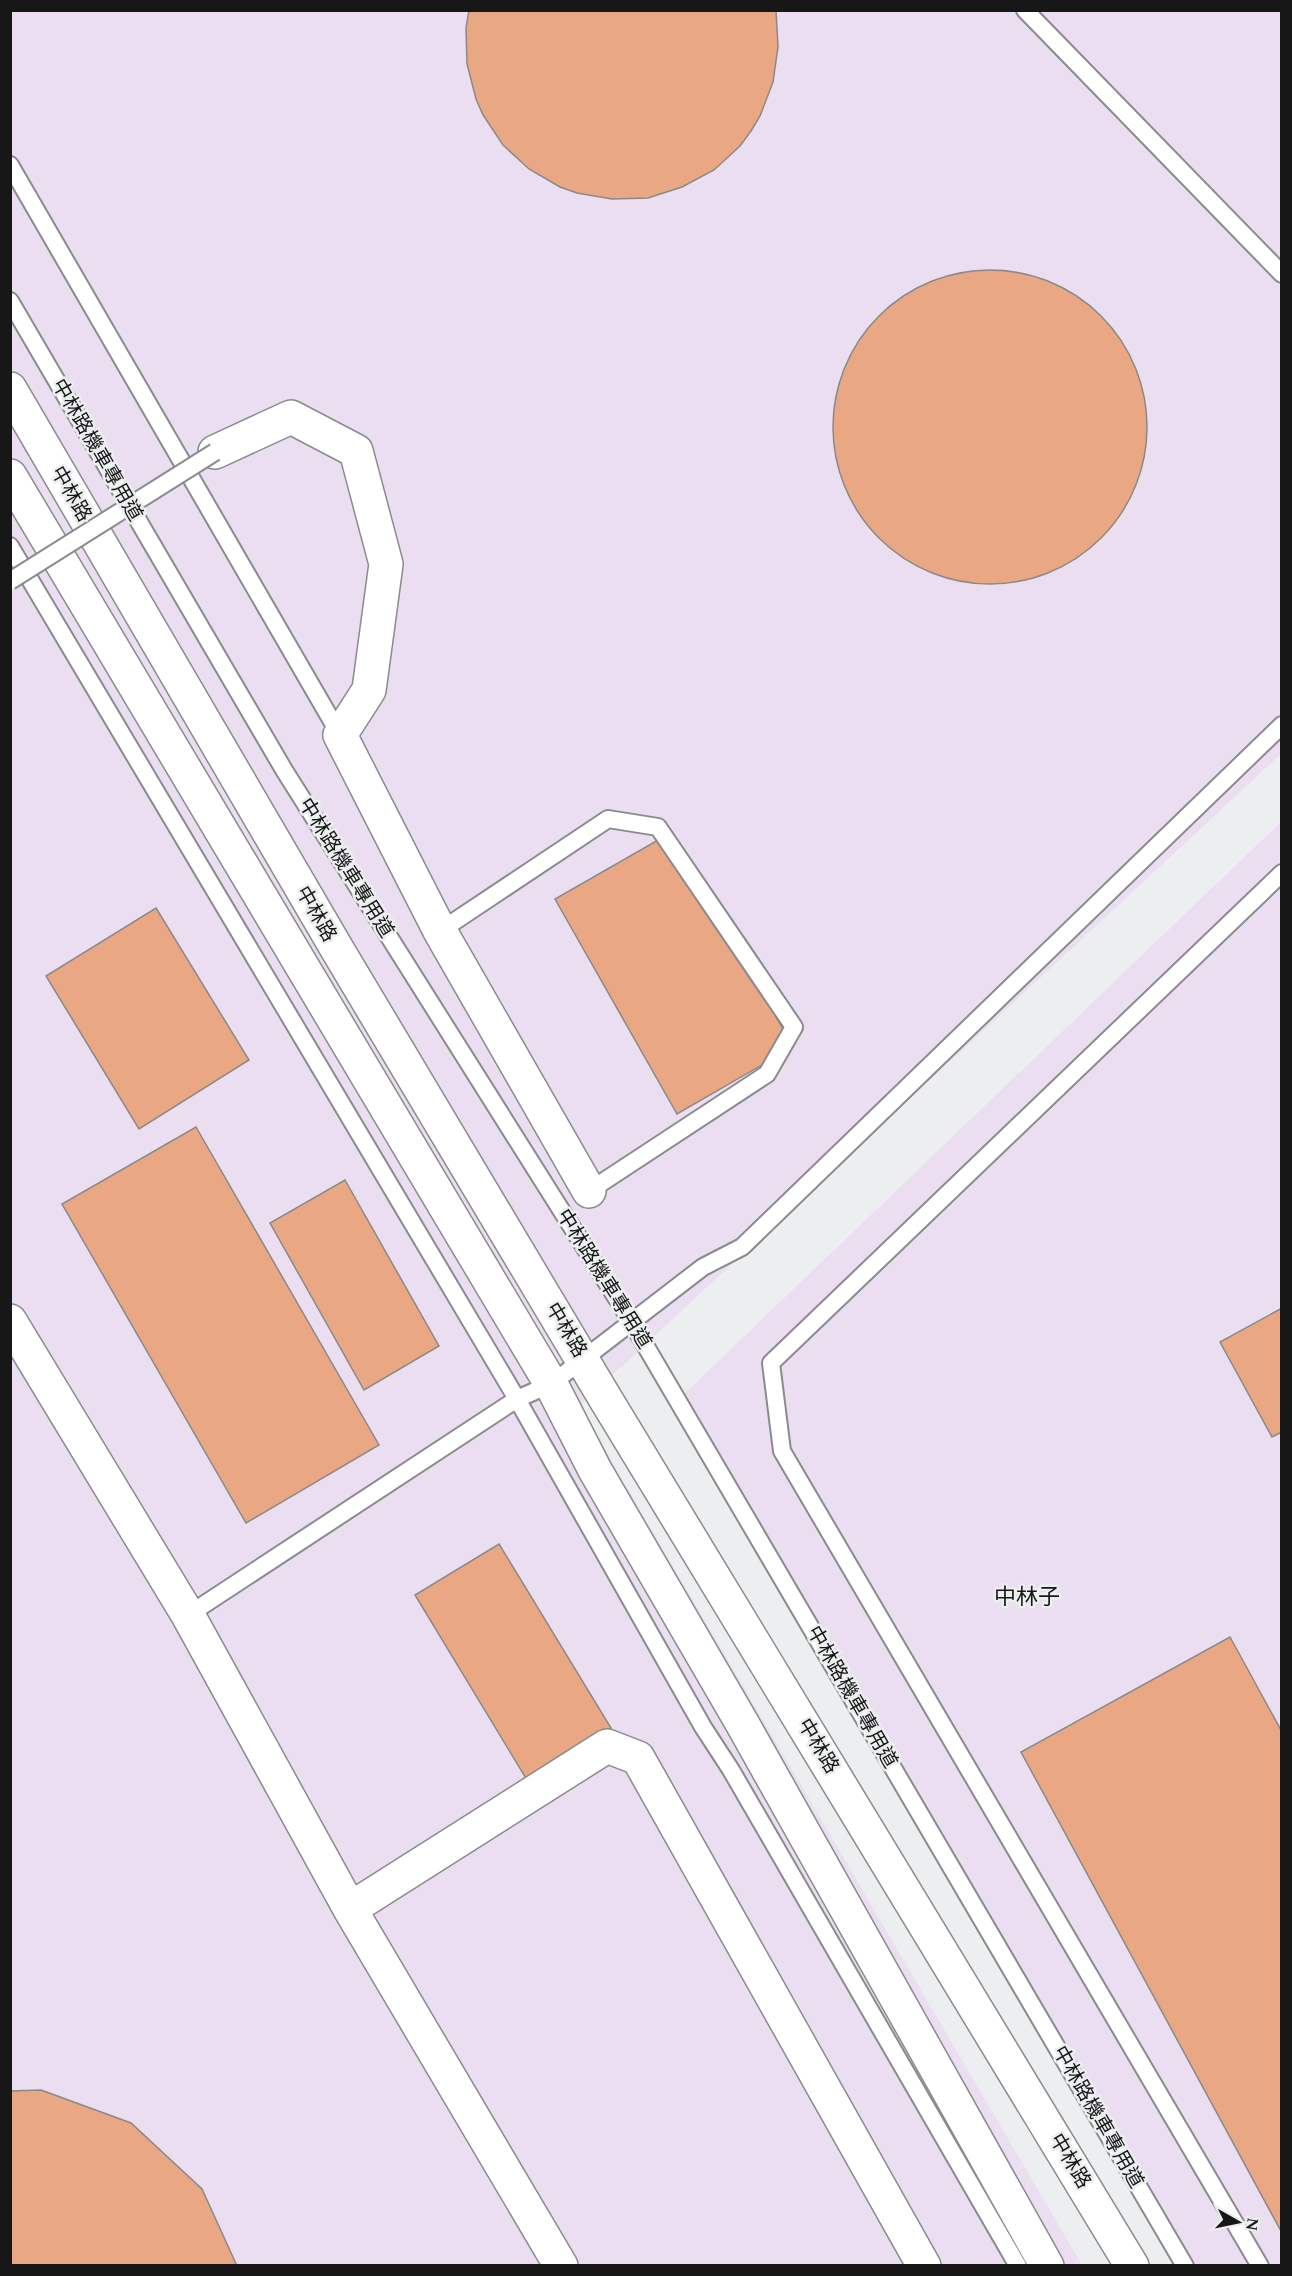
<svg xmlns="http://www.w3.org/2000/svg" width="1292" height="2276" viewBox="0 0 1292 2276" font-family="Spectral,'Noto Sans TC',serif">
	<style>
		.industrial { fill: #ebdef1 }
		.building { fill: #e9a883; stroke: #8a8988; stroke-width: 1.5 }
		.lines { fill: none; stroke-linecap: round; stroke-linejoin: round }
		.service-casing { stroke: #898b8c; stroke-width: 20 }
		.minor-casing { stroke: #898b8c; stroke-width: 36 }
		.tertiary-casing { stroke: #898b8c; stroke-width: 36 }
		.service { stroke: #fff; stroke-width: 16 }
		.minor { stroke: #fff; stroke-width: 33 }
		.tertiary { stroke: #fff; stroke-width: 33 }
		.service-bridge-casing { stroke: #898b8c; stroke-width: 20; stroke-linecap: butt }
		.service-bridge { stroke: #fff; stroke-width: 16 }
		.labels { text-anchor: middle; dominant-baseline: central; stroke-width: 5; stroke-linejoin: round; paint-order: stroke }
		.street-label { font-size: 20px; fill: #171718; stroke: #eceeef }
		.quarter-label { font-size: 22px; fill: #171718; stroke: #eceeef }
	</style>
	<rect width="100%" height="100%" fill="#eceeef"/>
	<path class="industrial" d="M 11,11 L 1281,11 L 1281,754 L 579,1406 L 1082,2265 L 11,2266 Z
		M 1281,822 L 1281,2265 L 1186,2265 L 683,1395 Z"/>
	<path class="building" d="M 776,10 L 778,47 L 773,82 L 760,116 L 751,131 L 740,146 L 714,170 L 682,187 L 648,198 L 612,199 L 577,193 L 560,187 L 529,169 L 503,145 L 483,115 L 476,99 L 467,64 L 466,28 L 469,10 Z
		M833 427a157 157 0 1 1 314 0a157 157 0 1 1-314 0Z
		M 672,832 L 793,1047 L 677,1114 L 555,899 Z
		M 156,908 L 249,1060 L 139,1129 L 46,976 Z
		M 196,1127 L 379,1445 L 246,1523 L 62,1204 Z
		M 345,1180 L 439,1346 L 364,1390 L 270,1223 Z
		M 1282,1308 L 1282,1432 L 1272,1437 L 1220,1342 Z
		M 499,1544 L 611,1728 L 527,1780 L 415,1595 Z
		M 1230,1637 L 1282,1732 L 1282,2233 L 1021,1752 Z
		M 41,2090 L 131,2123 L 202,2189 L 237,2266 L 10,2266 L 10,2091 Z"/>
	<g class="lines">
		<g class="service-casing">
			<path id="service" d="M 1025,10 L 1282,274
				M 10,165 L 340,735
				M 10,301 L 284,770 L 631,1321 L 1185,2266
				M 10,546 L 517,1399 L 703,1727 L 731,1770 L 1018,2266
				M 440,931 L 608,819 L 658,827 L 794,1027 L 767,1074 L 589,1191
				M 188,1615 L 517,1399 L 551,1384 L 703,1267 L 742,1247 L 1282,725
				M 1260,2266 L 782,1451 L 771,1363 L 1282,873"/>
		</g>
		<g class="minor-casing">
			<path id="minor" d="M 215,452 L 291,417 L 356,451 L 386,564 L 369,690 L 340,735 L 440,931 L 589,1191
				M 10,1321 L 188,1615 L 350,1909 L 561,2266
				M 350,1909 L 607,1746 L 638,1758 L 924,2266"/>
		</g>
		<g class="tertiary-casing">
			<path id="tertiary" d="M 10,389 L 337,949 L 605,1398 L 1132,2266
				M 10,476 L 551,1384 L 595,1470 L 742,1723 L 1047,2266"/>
		</g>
		<use href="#service" class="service"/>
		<use href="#minor" class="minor"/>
		<use href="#tertiary" class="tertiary"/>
		<g class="service-bridge-casing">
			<path id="service-bridge" d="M 10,581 L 215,452"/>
		</g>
		<use href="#service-bridge" class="service-bridge"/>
	</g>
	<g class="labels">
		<g class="street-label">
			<text transform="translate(97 450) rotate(60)">中林路機車專用道</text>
			<text transform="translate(71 494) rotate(60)">中林路</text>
			<text transform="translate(346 868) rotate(58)">中林路機車專用道</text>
			<text transform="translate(316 914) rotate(60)">中林路</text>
			<text transform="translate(604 1279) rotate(58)">中林路機車專用道</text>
			<text transform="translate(566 1330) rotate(59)">中林路</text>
			<text transform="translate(852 1697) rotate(60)">中林路機車專用道</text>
			<text transform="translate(818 1746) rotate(59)">中林路</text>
			<text transform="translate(1098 2117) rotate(60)">中林路機車專用道</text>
			<text transform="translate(1070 2161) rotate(59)">中林路</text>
		</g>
		<g class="quarter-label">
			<text x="1027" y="1597">中林子</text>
		</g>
	</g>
	<rect width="1292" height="2276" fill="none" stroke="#171718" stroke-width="24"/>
	<g transform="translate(1238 2222) rotate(99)" stroke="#eceeef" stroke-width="4.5" paint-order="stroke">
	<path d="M0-4.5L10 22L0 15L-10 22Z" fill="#171718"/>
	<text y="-9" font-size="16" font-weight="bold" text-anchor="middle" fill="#171718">N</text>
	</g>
</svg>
